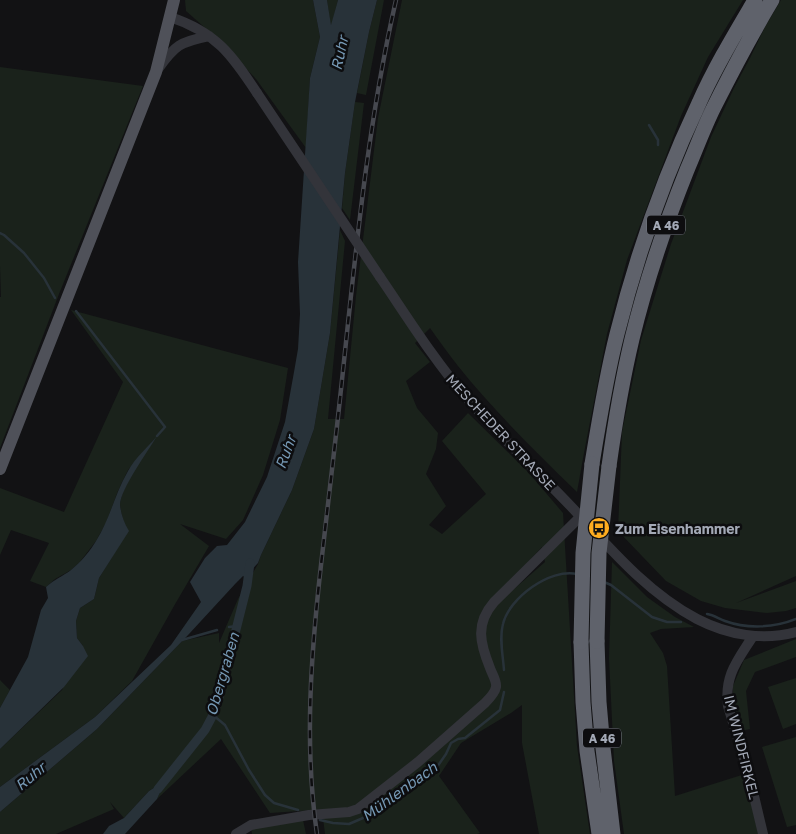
<svg xmlns="http://www.w3.org/2000/svg" width="796" height="834" viewBox="0 0 796 834" font-family="'Golos Text',sans-serif">
	<style>
		.green { fill: #1a221b; fill-rule: evenodd }
		.water { fill: #283239 }
		.lines { fill: none; stroke-linecap: round; stroke-linejoin: round }
		.stream { stroke: #283239; stroke-width: 2.5 }
		.canal { stroke: #283239; stroke-width: 9 }
		.minor { stroke: #33343a; stroke-width: 10 }
		.major { stroke: #4f5159; stroke-width: 12 }
		.highway { stroke: #5f626b; stroke-width: 15 }
		.rail-casing { stroke: #46484f; stroke-width: 4.5 }
		.rail { stroke: #0d0d0f; stroke-width: 2.5; stroke-dasharray: 8; stroke-linecap: butt }
		.minor-bridge { stroke: #33343a; stroke-width: 10 }
		.highway-bridge { stroke: #5f626b; stroke-width: 15 }
		.labels { text-anchor: middle; dominant-baseline: central; stroke-width: 5; stroke-linejoin: round; paint-order: stroke }
		.shield { fill: #0d0d0f; stroke: #767a84; stroke-width: 1 }
		.shield-label { font-size: 12px; font-weight: bold; fill: #a3a9b6 }
		.street-label { font-size: 14px; fill: #a3a9b6; stroke: #0d0d0f }
		.poi-label { font-size: 14px; font-weight: bold; fill: #a3a9b6; stroke: #0d0d0f; text-anchor: start }
		.water-label { font-size: 15px; font-style: italic; fill: #7699b5; stroke: #0d0d0f }
	</style>
	<rect width="100%" height="100%" fill="#121214"/>
	<path class="green" d="M 185,0 L 313,0 L 320,37 L 310,78 L 306,148 L 256,79 L 220,41 L 186,11 Z
		M 327,0 L 338,0 L 331,27 Z
		M 377,0 L 384,0 L 366,95 L 357,93 L 369,32 Z
		M 402,0 L 743,0 L 708,57 L 681,116 L 627,260 L 607,334 L 584,453 L 577,492 C 536,452 494,411 458,366 C 448,353 439,341 430,328 L 415,343 L 430,362 L 406,381 L 417,408 L 438,433 L 436,449 L 426,474 L 446,506 L 429,525 L 442,534 L 486,494 L 442,441 L 468,413 L 528,472 L 563,513 L 577,746 L 590,834 L 539,834 L 522,743 L 522,705 L 511,713 L 461,743 L 439,776 L 480,833 L 477,834 L 325,834 L 323,818 L 358,805 L 345,808 L 270,813 L 221,739 L 157,799 L 164,782 L 149,791 L 124,818 L 110,802 L 114,809 L 56,834 L 0,834 L 0,812 L 97,729 L 182,641 L 219,633 L 219,643 L 238,599 L 258,564 L 261,555 L 292,490 L 314,429 L 330,333 L 340,230 L 345,241 L 328,419 L 344,419 L 356,296 L 378,118 ZM 542,547 L 545,562 L 506,596 L 504,588 Z
		M 781,0 L 796,0 L 796,576 L 736,603 L 796,581 L 796,608 L 786,611 L 767,613 L 725,608 L 701,601 L 666,581 L 618,531 L 622,432 L 641,340 L 671,244 L 711,137 L 734,88 L 750,58 L 765,27 Z
		M 0,67 L 143,86 L 59,294 L 0,448 L 0,297 L 1,297 L 0,266 Z
		M 355,102 L 364,103 L 350,220 L 342,208 L 345,173 Z
		M 71,310 L 288,368 L 280,420 L 263,475 L 243,520 L 226,539 L 180,524 L 209,546 L 174,606 L 132,681 L 95,717 L 0,787 L 0,749 L 62,690 L 83,646 L 77,638 L 76,621 L 80,608 L 94,599 L 99,578 L 128,531 C 124,523 121,515 120,505 C 120,489 145,454 154,440 L 128,470 L 118,491 L 106,523 L 96,541 L 79,563 L 71,570 L 55,579 L 46,587 L 30,581 L 49,543 L 11,530 L 0,555 L 0,488 L 64,512 L 123,382 Z
		M 612,562 L 647,597 L 675,617 L 694,627 L 661,629 L 650,633 L 663,653 L 667,666 L 675,796 L 745,774 L 758,834 L 624,834 L 614,761 L 609,658 Z
		M 796,639 L 796,657 L 755,672 L 746,691 L 750,729 L 740,731 L 733,699 L 733,686 L 744,660 Z
		M 796,678 L 796,724 L 783,729 L 768,687 Z
		M 0,680 L 10,690 L 0,708 Z
		M 796,737 L 796,825 L 787,827 L 762,747 Z
		M 303,820 L 306,834 L 252,834 L 251,828 Z"/>
	<path class="water" d="M 313,0 L 327,0 L 331,25 L 338,0 L 377,0 L 369,32 L 355,102 L 345,173 L 330,333 L 314,429 L 292,490 L 261,555 L 258,563 L 245,577 L 243,576 L 236,583 L 189,634 L 97,729 L 0,812 L 0,787 L 95,717 L 171,645 L 201,602 L 190,582 L 205,558 L 217,546 L 227,545 L 245,522 L 267,477 L 285,422 L 294,372 L 298,349 L 300,314 L 298,262 L 310,78 L 320,37 Z
		M 157,436 C 148,451 120,490 120,505 C 121,514 124,523 129,531 L 99,578 L 94,599 L 80,608 L 76,621 L 77,638 L 83,646 L 88,656 L 64,687 L 0,749 L 0,708 L 28,657 L 41,610 L 48,598 L 46,587 C 55,579 63,576 71,570 C 81,562 90,551 96,541 C 110,519 115,493 128,471 C 135,458 148,447 157,436 Z
		M 165,781 L 157,799 L 125,834 L 103,834 L 109,826 L 124,818 L 149,791 Z"/>
	<g class="lines">
		<path class="stream" d="M 649,125 L 658,140 L 658,145
			M 0,233 L 4,235 L 24,253 L 44,278 L 55,298
			M 76,311 L 165,427 L 157,436
			M 604,582 L 611,585 L 652,617 L 667,622 L 681,622
			M 707,614 C 714,615 719,619 725,621 C 747,629 774,628 796,619
			M 229,627 L 237,626
			M 182,640 L 217,630
			M 504,670 C 503,655 499,639 503,624 C 509,598 550,568 577,574
			M 213,715 L 225,725 L 249,770 L 265,795 L 274,803 L 298,810
			M 320,820 L 333,823 L 349,824 L 363,818 L 424,771 L 437,767 L 446,754 L 451,743 L 458,739 L 465,738 L 500,710 L 504,692"/>
		<path class="canal" d="M 158,789 L 205,730 L 213,715 L 219,697 L 247,586 L 250,563"/>
		<path class="minor" d="M 170,17 C 216,32 232,55 257,93
			M 158,69 C 175,45 180,42 209,36
			M 380,277 C 408,318 434,360 466,397 C 501,438 542,475 579,515 C 614,553 650,594 697,619 C 728,635 763,641 796,632
			M 753,636 C 738,660 724,675 728,706 L 749,775 L 763,834
			M 236,834 L 251,825 L 309,815 L 349,812 L 358,809 L 418,762 L 485,703 C 489,699 495,693 496,687 C 497,681 492,674 490,668 C 480,643 475,624 494,602 L 580,517"/>
		<path class="major" d="M 0,469 L 156,72 L 174,0"/>
		<path class="highway" d="M 592,464 C 599,421 606,377 617,334 C 637,254 664,177 699,103 C 715,67 735,34 755,0
			M 609,466 C 615,423 622,381 632,339 C 646,281 665,225 687,170 C 696,149 704,127 714,107 C 732,71 751,35 772,0
			M 597,641 L 599,702 L 603,748 L 613,834
			M 581,642 L 583,702 L 587,751 L 599,834"/>
		<g class="rail-casing">
			<path id="rail" d="M 317,834 C 304,745 311,654 321,565 C 326,519 332,472 337,426 C 353,283 364,140 396,0"/>
		</g>
		<use href="#rail" class="rail"/>
		<path class="minor-bridge" d="M 257,93 L 380,277"/>
		<path class="highway-bridge" d="M 597,641 L 599,553 L 609,466
			M 581,642 L 583,553 L 592,464"/>
	</g>
	<defs>
		<g id="bus-disc" transform="scale(1.125)"><circle r="9.5" fill="#ffad20" stroke="#0d0d0f"/><path d="M-5-6H5V4H4V6H2V4H-2V6H-4V4H-5ZM-3.5-4V0h7V-4ZM-3.5 1.2v1.5H-2V1.2ZM2 1.2v1.5H3.5V1.2Z" fill="#111"/></g>
	</defs>
	<g fill-rule="evenodd">
		<use href="#bus-disc" x="599" y="528"/>
	</g>
	<g class="labels">
		<g class="shield">
			<rect x="647" y="215.5" width="38" height="19" rx="4"/>
			<rect x="583" y="728.5" width="38" height="19" rx="4"/>
		</g>
		<g class="shield-label">
			<text x="666" y="225">A 46</text>
			<text x="602" y="738">A 46</text>
		</g>
		<g class="street-label">
			<text transform="translate(501 432) rotate(47)">MESCHEDER STRASSE</text>
			<text transform="translate(742 747) rotate(76)">IM WINDFIRKEL</text>
		</g>
		<g class="poi-label">
			<text x="615" y="528">Zum Eisenhammer</text>
		</g>
		<g class="water-label">
			<text transform="translate(339 53) rotate(-78)">Ruhr</text>
			<text transform="translate(285 452) rotate(-70)">Ruhr</text>
			<text transform="translate(222 674) rotate(-74)">Obergraben</text>
			<text transform="translate(30 776) rotate(-40)">Ruhr</text>
			<text transform="translate(399 791) rotate(-36)">Mühlenbach</text>
		</g>
	</g>
</svg>
